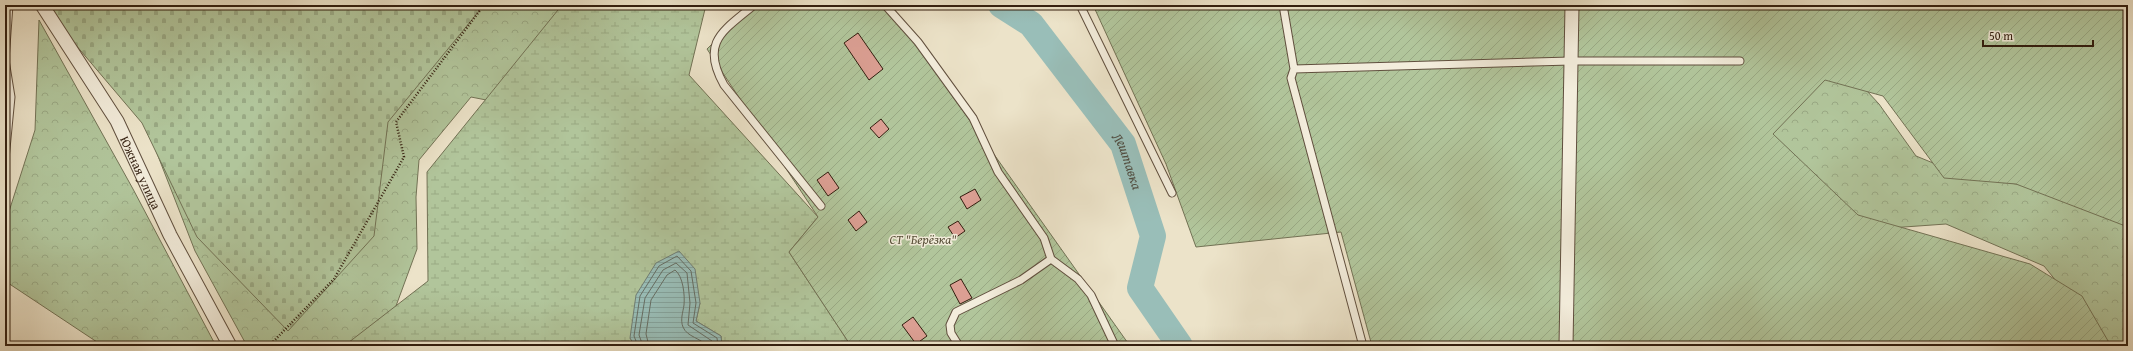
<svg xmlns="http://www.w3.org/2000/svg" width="2133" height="351" viewBox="0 0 2133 351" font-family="'Gentium Book Plus',serif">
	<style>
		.forest { fill: url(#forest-crowns); stroke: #727255 }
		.wetland { fill: url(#wetland-marsh); stroke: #727255 }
		.cemetery { fill: url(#cemetery-stones); stroke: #727255 }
		.garden { fill: url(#garden-furrows); stroke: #727255 }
		.water { fill: url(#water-rules); stroke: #707e74 }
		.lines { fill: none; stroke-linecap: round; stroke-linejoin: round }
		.shore { stroke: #666e64; stroke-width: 1 }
		.river { stroke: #99beb8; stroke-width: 26 }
		.building { fill: #db9f93; stroke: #321e0f }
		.lane-casing { stroke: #604f3e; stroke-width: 9 }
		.street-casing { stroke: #604f3e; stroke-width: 15 }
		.path { stroke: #321e0f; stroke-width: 2.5; stroke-dasharray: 1 2; stroke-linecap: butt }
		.lane { stroke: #f3eddc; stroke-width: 7 }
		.street { stroke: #f3eddc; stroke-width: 13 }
		.labels { text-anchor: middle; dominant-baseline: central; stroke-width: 3; stroke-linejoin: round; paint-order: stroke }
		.street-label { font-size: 13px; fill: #321e0f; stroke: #f3eddc }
		.park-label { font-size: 13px; font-style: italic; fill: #585039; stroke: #f3eddc }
		.water-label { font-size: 14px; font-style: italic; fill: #514e42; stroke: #f3eddc }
	</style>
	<defs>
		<pattern id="forest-crowns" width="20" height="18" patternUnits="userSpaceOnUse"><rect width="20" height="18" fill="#b1c59b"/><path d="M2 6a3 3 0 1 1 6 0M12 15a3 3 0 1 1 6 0" fill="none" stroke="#99a984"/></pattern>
		<pattern id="wetland-marsh" width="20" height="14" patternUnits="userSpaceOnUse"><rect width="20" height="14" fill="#b1c59b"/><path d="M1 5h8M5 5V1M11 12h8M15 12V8" fill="none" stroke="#99a984"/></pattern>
		<pattern id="cemetery-stones" width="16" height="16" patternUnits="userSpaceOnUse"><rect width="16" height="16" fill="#b1c59b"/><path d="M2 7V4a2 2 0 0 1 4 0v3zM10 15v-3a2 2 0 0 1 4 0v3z" fill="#99a984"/></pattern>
		<pattern id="garden-furrows" width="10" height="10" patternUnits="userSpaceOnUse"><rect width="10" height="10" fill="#b1c59b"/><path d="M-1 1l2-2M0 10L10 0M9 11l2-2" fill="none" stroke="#99a984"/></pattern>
		<pattern id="water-rules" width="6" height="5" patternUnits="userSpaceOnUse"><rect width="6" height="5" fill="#99beb8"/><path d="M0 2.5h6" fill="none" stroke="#84a39d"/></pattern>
	</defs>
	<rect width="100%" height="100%" fill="#ece3c9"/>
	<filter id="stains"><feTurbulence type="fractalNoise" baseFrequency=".005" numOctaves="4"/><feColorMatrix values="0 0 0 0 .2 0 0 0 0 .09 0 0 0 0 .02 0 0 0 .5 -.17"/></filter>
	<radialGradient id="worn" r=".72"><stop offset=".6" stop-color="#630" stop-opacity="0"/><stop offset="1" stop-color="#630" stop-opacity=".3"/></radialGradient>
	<path class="forest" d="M 62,5 L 706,5 L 686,54 L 532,109 L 471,97 L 419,160 L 416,197 L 417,249 L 396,306 L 357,346 L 247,346 L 195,251 L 151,138 L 119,72 Z
		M 39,20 L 133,189 L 216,346 L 103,346 L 5,281 L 5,224 L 35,130 Z
		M 1842,64 L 1879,104 L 1916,156 L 1960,174 L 2128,204 L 2128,346 L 2103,346 L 2086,318 L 2044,266 L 1946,224 L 1848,231 L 1595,69 Z"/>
	<path class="wetland" d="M 562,5 L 706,5 L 689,75 L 818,217 L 789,252 L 851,346 L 722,346 L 721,336 L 696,321 L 700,303 L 630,338 L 635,346 L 344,346 L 428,281 L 427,172 Z"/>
	<path class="cemetery" d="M 50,5 L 484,5 L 388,122 L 374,236 L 288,331 L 197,237 L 142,123 L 58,24 Z"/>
	<path class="garden" d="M 752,5 L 888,5 L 1130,346 L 851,346 L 789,252 L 818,217 L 707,49 Z
		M 1093,5 L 2128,5 L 2128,227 L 2016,184 L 1944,178 L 1883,96 L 1825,80 L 1773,134 L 1858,215 L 2030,264 L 2082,296 L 2111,346 L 1372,346 L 1341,232 L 1196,247 L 1166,164 Z"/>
	<path class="water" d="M 679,251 L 695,269 L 700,303 L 696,321 L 721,336 L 722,346 L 635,346 L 630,338 L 636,295 L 656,263 Z"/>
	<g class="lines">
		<path class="shore" d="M 638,346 L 634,336 L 640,296 L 659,266 L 677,256 L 691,271 L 696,303 L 693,323 L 717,338 L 718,346
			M 643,346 L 639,335 L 645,298 L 663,270 L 676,263 L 687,273 L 690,303 L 688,325 L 712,341 L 713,346
			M 649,346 L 646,334 L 651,300 L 667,275 L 675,270 C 683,276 685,295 684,305 C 683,312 680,320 683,327 C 687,337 701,338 707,346"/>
		<path class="river" id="s1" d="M 1001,5 L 1031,24 L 1123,144 L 1153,236 L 1140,288 L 1180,346"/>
	</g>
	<path class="building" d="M 858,33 L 883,69 L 869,80 L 844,43 Z
		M 881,119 L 889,129 L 879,138 L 870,128 Z
		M 828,172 L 839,188 L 828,196 L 817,180 Z
		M 975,189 L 981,200 L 967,209 L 960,197 Z
		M 859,211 L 867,222 L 856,231 L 848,220 Z
		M 958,221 L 965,231 L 955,238 L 948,227 Z
		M 961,279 L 972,298 L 960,304 L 950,285 Z
		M 913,317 L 927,336 L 916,344 L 902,325 Z"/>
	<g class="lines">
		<g class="lane-casing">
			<path id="lane" d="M 754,5 C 723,31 700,42 724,85 L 821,206
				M 885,5 L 918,42 L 973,118 L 998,172 L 1044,238 L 1051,259 L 1078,279 L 1091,295 L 1115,346
				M 1080,5 L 1172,193
				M 1283,5 L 1294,69 L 1291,78 L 1363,346
				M 1294,69 L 1571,61 L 1740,61
				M 5,159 L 11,97 L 5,60 L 9,5
				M 959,346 L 951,333 L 950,325 L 956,312 L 1021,280 L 1051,259"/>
		</g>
		<g class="street-casing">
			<g id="street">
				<path id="s2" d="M 42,5 L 117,121 L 170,235 L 230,346"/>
				<path d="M 1566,346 L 1572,5"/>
			</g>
		</g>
		<path class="path" d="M 269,346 L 334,279 L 404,157 L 396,122 L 484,5"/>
		<use href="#lane" class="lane"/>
		<use href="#street" class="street"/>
	</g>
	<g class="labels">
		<g class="street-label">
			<text stroke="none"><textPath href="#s2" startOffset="195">Южная улица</textPath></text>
		</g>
		<g class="park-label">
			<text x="923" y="239">СТ "Берёзка"</text>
		</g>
		<g class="water-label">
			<text stroke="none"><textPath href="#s1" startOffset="204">Лештавка</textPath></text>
		</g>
	</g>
	<rect width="2133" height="351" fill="none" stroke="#ece3c9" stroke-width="20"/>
	<rect x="6" y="6" width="2121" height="339" fill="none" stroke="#321e0f" stroke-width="2"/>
	<rect x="10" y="10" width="2113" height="331" fill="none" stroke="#321e0f"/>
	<path d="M1983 40v6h110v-6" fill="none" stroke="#321e0f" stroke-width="2"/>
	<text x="1989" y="40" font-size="12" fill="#321e0f" stroke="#f3eddc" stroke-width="3" paint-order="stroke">50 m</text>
	<rect width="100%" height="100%" filter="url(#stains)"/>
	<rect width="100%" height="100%" fill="url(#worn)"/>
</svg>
